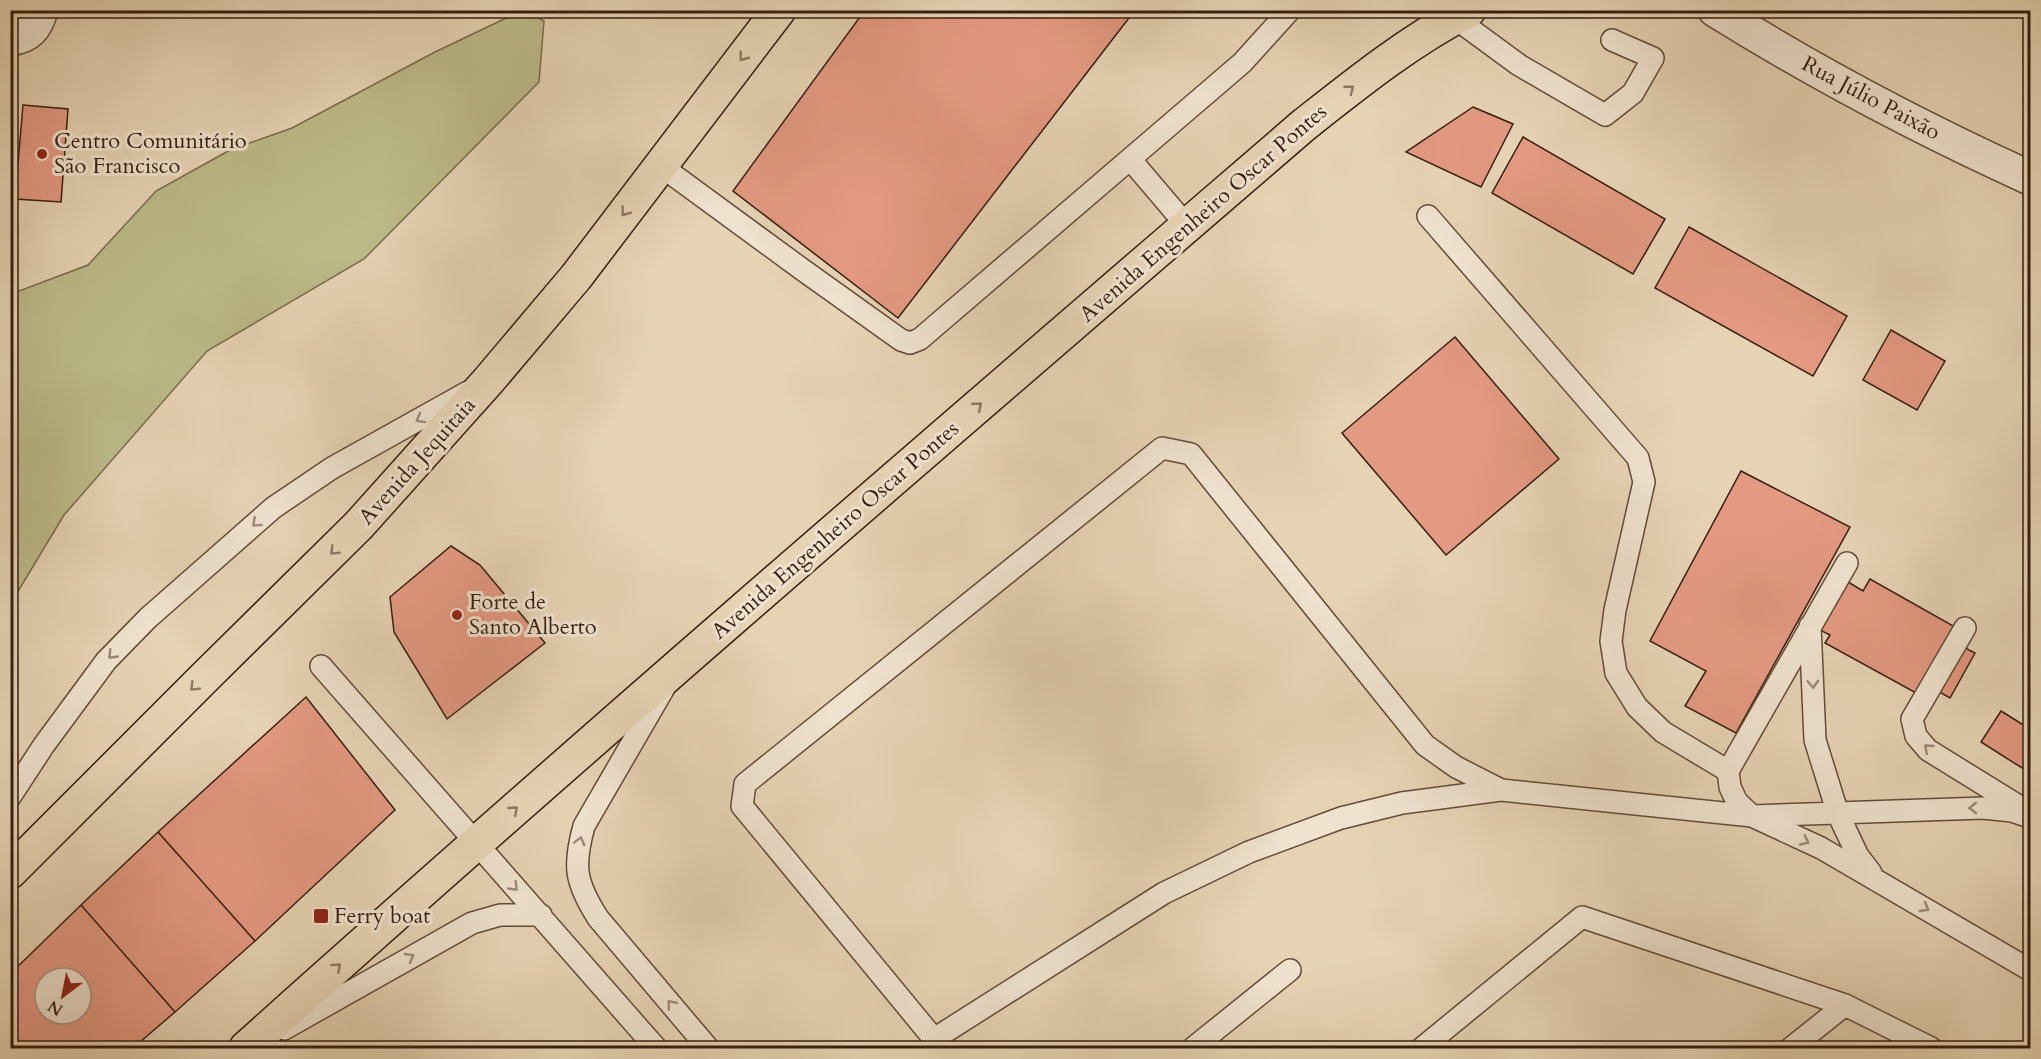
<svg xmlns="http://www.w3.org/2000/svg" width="2041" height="1059" viewBox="0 0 2041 1059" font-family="Cardo,serif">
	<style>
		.green { fill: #bcba89; stroke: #796c4c; stroke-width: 1.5 }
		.building { fill: #e49982; stroke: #361e10; stroke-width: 1.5; fill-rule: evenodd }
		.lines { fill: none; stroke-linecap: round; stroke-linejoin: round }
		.service-casing { stroke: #624b39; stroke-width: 24 }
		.minor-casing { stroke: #624b39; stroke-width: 36 }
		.primary-casing { stroke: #361e10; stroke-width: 36 }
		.service { stroke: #efe2ce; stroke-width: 21 }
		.minor { stroke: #efe2ce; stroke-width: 33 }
		.primary { stroke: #e6d3b4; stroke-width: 33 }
		.oneway { stroke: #8e7862 }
		.oneway2 { stroke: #9c8a78 }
		.poi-dot { fill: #8f2418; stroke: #efe2ce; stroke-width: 2 }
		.labels { text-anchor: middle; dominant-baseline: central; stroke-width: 6; stroke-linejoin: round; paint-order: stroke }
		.street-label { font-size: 22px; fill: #361e10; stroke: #efe2ce }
		.poi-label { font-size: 22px; fill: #361e10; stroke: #efe2ce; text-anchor: start }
	</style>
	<rect width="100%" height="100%" fill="#e6d3b4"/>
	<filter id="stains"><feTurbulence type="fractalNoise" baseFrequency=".00333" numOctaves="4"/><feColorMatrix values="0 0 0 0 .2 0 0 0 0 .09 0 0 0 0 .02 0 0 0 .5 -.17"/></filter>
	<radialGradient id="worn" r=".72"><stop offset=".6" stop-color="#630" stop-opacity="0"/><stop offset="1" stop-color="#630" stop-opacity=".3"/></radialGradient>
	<path class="green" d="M 523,10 L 544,21 L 539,82 L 364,259 L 207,351 L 64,515 L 11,603 L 11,294 L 88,265 L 156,191 L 230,150 L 292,128 L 435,52 Z"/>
	<path class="building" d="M 865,10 L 1128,10 L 1132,14 L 898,318 L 733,191 Z
		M 23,105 L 68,109 L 61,202 L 15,199 Z
		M 1473,107 L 1513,124 L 1481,187 L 1406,152 Z
		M 1523,137 L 1665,219 L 1633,274 L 1492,193 Z
		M 1689,227 L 1847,316 L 1813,376 L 1655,288 Z
		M 1891,330 L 1945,361 L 1917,410 L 1863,380 Z
		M 1455,337 L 1559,459 L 1446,555 L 1342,433 Z
		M 1741,471 L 1850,527 L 1736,733 L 1685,706 L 1706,671 L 1650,641 Z
		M 451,546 L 480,565 L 545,643 L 447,719 L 394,632 L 390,597 Z
		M 1843,579 L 1863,591 L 1870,579 L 1955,627 L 1948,639 L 1975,653 L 1950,698 L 1922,682 L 1916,693 L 1825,643 L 1830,635 L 1816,628 Z
		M 306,697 L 395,810 L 255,941 L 158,832 Z
		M 2001,711 L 2030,729 L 2030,773 L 1981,742 Z
		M 158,832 L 255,941 L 175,1012 L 81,905 Z
		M 81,905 L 175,1012 L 133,1048 L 10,1048 L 10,974 ZM 45,978 L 81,978 L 81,1014 L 45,1014 Z"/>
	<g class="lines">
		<g class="service-casing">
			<path id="service" d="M 1455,18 L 1519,65 L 1605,115 L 1633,93 L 1653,58 L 1612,40
				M 661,166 L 803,270 L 901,340 L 910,343 L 920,339 L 1130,159
				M 1428,216 L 1638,458 L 1644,482 L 1615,610 L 1611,641 L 1616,673 L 1637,707 L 1663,732 L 1728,771
				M 1187,226 L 1130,159 L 1242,63 L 1290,10
				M 1847,563 L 1728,771 L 1730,787 L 1737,802 L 1752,816 L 1821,848 L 2030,970
				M 1810,626 L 1815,740 L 1838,814 L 1858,856 L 1871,873
				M 1965,628 L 1912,719 L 1916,736 L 1928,750 L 2025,810
				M 321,666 L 656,1048
				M 664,688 L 584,826 C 573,866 575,882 598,918 L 708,1048
				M 1501,790 L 1456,767 L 1425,745 L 1191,454 L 1162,448 L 745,784 L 742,806 L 934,1039 L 1164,893 L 1249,852 L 1341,818 L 1402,803 L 1501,790 L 1752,816 L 1983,808 L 2012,811 L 2030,817
				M 10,797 L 44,745 L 106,661 L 148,618 L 273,508 L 332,468 L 468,392
				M 284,1029 L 472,923 L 500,915 L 541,915
				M 1193,1048 L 1290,970
				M 1422,1048 L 1582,917 L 1845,1005 L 1931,1048
				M 1791,1048 L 1845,1005"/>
		</g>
		<g class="minor-casing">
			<path id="minor" d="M 1715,10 C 1816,73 1922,129 2030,178
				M 10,39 C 29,36 36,28 41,10"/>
		</g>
		<g class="primary-casing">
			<path id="primary" d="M 10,872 L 205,677 L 359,525 L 489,380 L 576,277 L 779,10
				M 246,1048 C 595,735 950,430 1305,124 C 1357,83 1409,41 1469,10"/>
		</g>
		<use href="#service" class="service"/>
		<use href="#minor" class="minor"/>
		<use href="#primary" class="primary"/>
	</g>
	<defs><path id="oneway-chevron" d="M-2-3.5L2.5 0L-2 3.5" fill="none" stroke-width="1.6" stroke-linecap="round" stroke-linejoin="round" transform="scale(1.5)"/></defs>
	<g class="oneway">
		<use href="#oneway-chevron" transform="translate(743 57) rotate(127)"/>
		<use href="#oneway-chevron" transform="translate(1350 89) rotate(-38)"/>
		<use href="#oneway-chevron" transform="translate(625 212) rotate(127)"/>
		<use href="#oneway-chevron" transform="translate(978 406) rotate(-41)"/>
		<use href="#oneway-chevron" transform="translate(334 551) rotate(135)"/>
		<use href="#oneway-chevron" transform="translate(194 687) rotate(135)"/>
		<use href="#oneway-chevron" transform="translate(514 810) rotate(-41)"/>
		<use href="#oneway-chevron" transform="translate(337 967) rotate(-42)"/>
	</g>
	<g class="oneway2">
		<use href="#oneway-chevron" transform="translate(420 419) rotate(151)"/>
		<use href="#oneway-chevron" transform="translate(256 523) rotate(139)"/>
		<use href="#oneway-chevron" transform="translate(112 655) rotate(134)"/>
		<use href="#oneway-chevron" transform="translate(1813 684) rotate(88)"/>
		<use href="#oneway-chevron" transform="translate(1928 748) rotate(-139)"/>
		<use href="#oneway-chevron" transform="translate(1973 808) rotate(179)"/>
		<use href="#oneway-chevron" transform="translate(580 841) rotate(-76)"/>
		<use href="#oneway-chevron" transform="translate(1805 841) rotate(25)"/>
		<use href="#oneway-chevron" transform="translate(514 887) rotate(46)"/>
		<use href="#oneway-chevron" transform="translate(1925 908) rotate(30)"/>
		<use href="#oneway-chevron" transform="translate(410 957) rotate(-30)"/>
		<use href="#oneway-chevron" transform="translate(671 1004) rotate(-130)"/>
	</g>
	<g class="poi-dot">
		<circle cx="42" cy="154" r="6"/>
		<circle cx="457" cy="615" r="6"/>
		<rect x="313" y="908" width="16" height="16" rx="3"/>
	</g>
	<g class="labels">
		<g class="street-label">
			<text transform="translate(1871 98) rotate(28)">Rua Júlio Paixão</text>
			<text transform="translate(1203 213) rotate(-41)">Avenida Engenheiro Oscar Pontes</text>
			<text transform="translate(417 461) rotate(-48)">Avenida Jequitaia</text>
			<text transform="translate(835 530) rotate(-41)">Avenida Engenheiro Oscar Pontes</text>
		</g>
		<g class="poi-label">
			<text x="54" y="141">Centro Comunitário<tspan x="54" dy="25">São Francisco</tspan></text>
			<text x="469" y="602">Forte de<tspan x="469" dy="25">Santo Alberto</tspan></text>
			<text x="334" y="916">Ferry boat</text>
		</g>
	</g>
	<rect width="2041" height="1059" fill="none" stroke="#e6d3b4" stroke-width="36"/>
	<rect x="12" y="12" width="2017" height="1035" fill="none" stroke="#361e10" stroke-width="3"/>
	<rect x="18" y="18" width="2005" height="1023" fill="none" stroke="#361e10" stroke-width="1.5"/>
	<g transform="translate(63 996) rotate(212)"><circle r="28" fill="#efe2ce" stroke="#a59482" stroke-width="1.5"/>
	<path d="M0-4.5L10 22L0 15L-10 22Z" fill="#8f2418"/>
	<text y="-9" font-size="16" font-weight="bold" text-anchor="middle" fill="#361e10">N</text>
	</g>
	<rect width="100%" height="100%" filter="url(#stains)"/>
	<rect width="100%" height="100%" fill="url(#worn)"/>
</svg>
